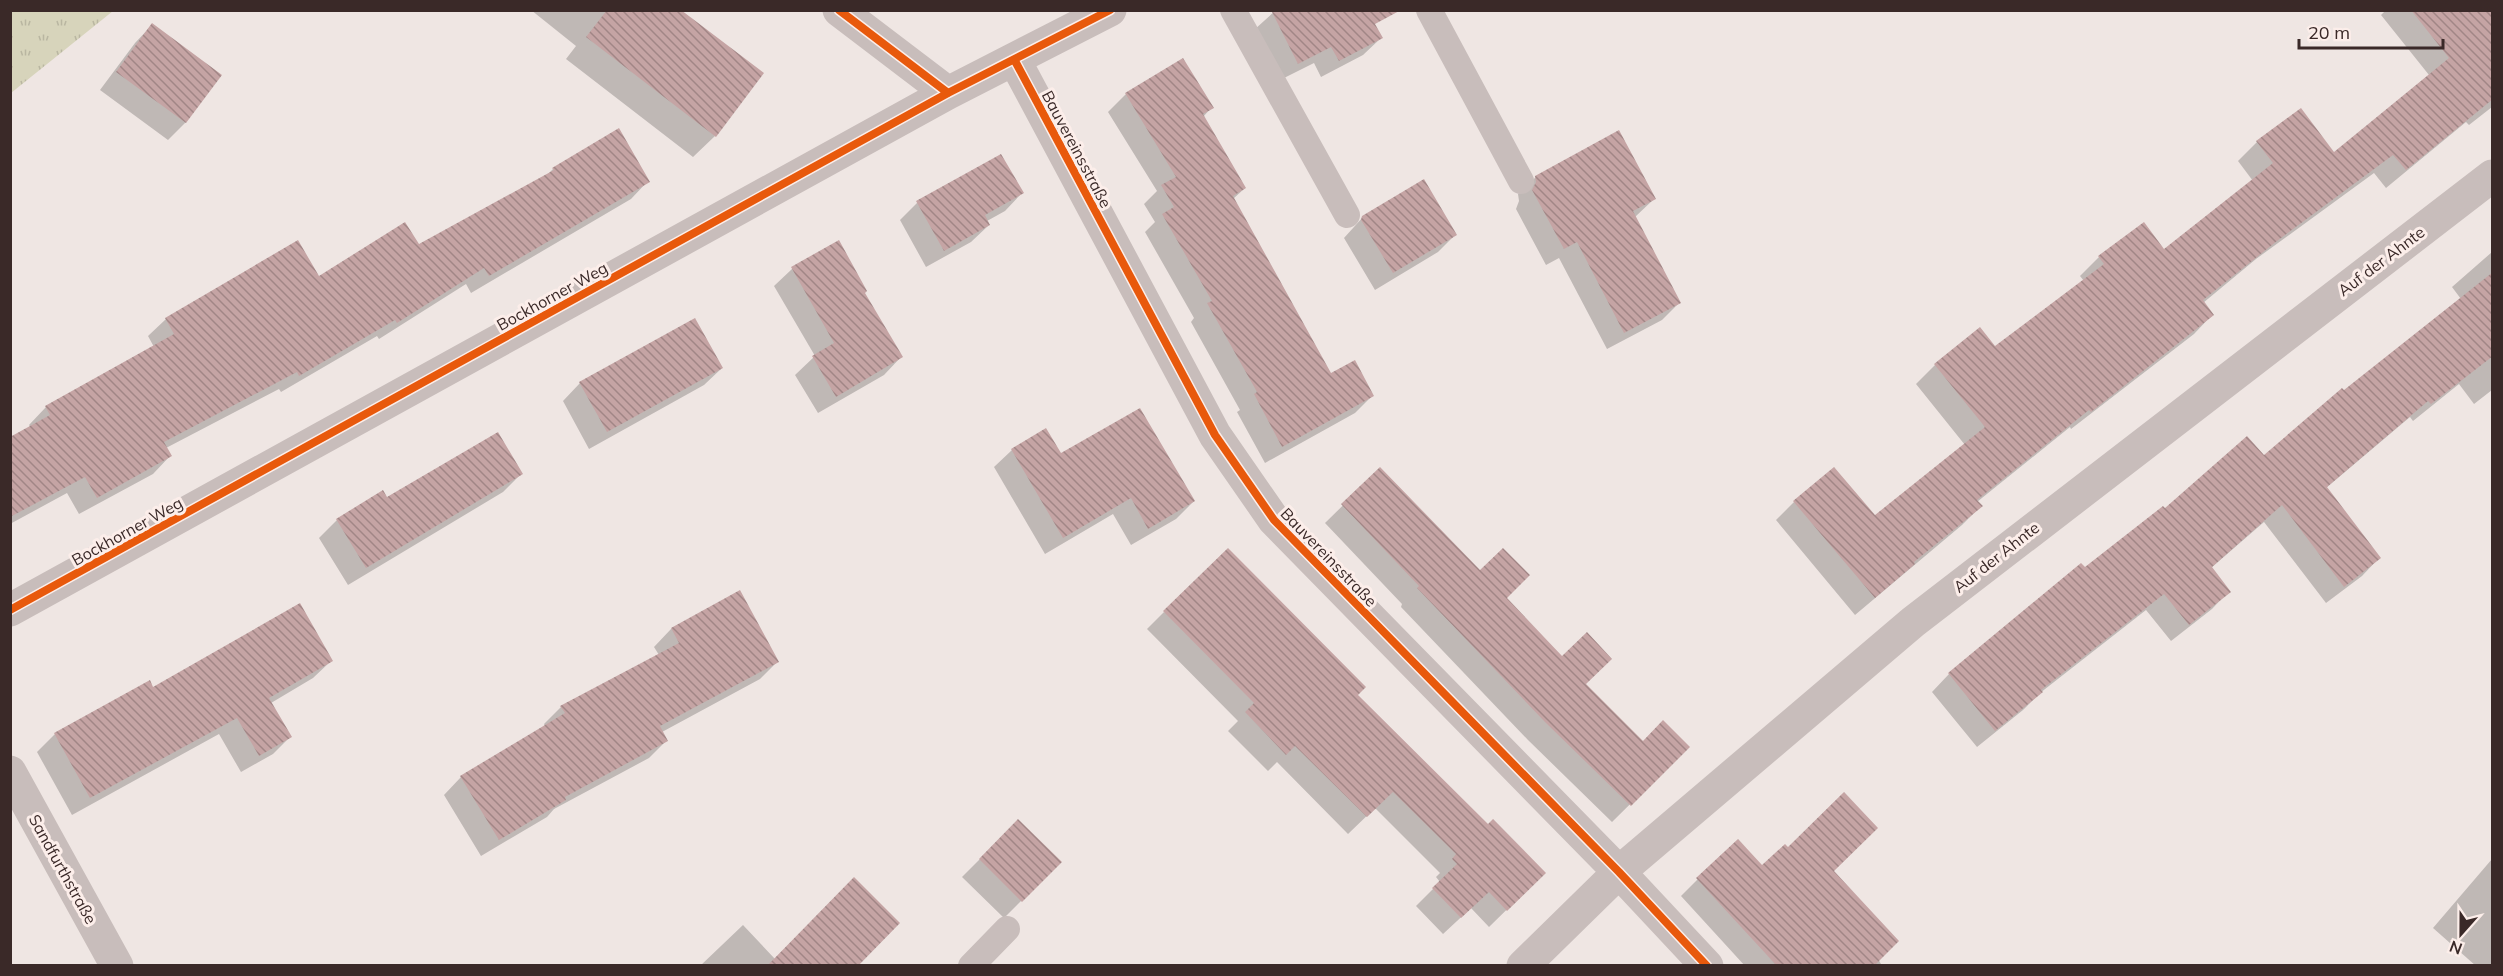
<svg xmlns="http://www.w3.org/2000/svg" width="2503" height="976" viewBox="0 0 2503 976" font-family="Mulish,sans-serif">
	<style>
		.grass { fill: url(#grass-tufts) }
		.shadow { fill: #0003 }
		.building { fill: url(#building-back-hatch) }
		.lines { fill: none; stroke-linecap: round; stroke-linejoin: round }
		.lane { stroke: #c8bdbb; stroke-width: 26 }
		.street { stroke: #c8bdbb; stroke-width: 33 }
		.cycleway-casing { stroke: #fceeea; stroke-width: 11 }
		.cycleway { stroke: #e8590c; stroke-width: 8 }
		.labels { text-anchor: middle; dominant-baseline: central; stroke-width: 6; stroke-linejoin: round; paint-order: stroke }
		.street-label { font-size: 16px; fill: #3a2928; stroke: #fceeea }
	</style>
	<defs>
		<pattern id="grass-tufts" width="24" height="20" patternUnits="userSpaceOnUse" patternTransform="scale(1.5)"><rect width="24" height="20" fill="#d7d4bb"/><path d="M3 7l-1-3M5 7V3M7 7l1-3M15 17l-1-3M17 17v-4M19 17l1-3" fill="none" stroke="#b9b6a1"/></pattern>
		<pattern id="building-back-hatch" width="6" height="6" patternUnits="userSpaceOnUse" patternTransform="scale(1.5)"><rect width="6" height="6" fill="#c5a4a4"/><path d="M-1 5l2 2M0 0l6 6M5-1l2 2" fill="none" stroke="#a18686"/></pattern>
	</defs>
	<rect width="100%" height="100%" fill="#efe6e3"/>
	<path class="grass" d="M 11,10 L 113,10 L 113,11 L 11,93 Z"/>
	<path class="shadow" d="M 531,10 L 647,10 L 715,136 L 693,157 L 566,59 L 576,46 Z
		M 1276,10 L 1381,38 L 1363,55 L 1321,77 L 1314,63 L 1280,80 L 1254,30 Z
		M 2386,10 L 2492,10 L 2492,107 L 2469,125 L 2466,122 L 2386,188 L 2374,173 L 2256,259 L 2203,303 L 2212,315 L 2194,334 L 2071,429 L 2070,427 L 1977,502 L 1981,506 L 1962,525 L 1855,615 L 1776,520 L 1794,502 L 1874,517 L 1965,445 L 1916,384 L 1935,365 L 1980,329 L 1995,348 L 2084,281 L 2080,276 L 2099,257 L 2164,251 L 2253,181 L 2238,161 L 2257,142 L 2333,154 L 2429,75 L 2381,15 Z
		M 152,25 L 220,75 L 185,123 L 168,140 L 100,90 L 135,43 Z
		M 1183,60 L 1212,107 L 1203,117 L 1245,188 L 1233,199 L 1330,375 L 1372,396 L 1355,413 L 1265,463 L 1237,412 L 1240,410 L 1191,322 L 1194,318 L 1145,232 L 1155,222 L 1144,204 L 1157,191 L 1108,112 L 1126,94 Z
		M 553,169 L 648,181 L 631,199 L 471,293 L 466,284 L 379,339 L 377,336 L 281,392 L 279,389 L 166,448 L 170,456 L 153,474 L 79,514 L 67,493 L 10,524 L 10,439 L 31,428 L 29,425 L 46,407 L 154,347 L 148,336 L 166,319 L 318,278 L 418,246 L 547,175 Z
		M 1536,177 L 1654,199 L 1635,217 L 1679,303 L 1662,320 L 1607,349 L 1559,258 L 1546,265 L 1516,209 L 1519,201 L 1518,194 Z
		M 1022,193 L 1005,211 L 987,221 L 989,225 L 971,242 L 926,267 L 900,220 L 917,203 Z
		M 1363,217 L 1455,235 L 1438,252 L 1375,290 L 1344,238 Z
		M 838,242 L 864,293 L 901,357 L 884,375 L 818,413 L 795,375 L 815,356 L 774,286 L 792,269 Z
		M 2492,252 L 2492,390 L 2474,404 L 2459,384 L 2413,421 L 2410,417 L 2326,488 L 2379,558 L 2362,576 L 2326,603 L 2264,522 L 2211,568 L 2229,591 L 2212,609 L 2171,641 L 2146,610 L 2040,693 L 2023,710 L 1977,747 L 1932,692 L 1949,674 L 2164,511 L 2264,457 L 2461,299 L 2452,287 Z
		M 722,368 L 704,385 L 589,449 L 563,401 L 580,383 Z
		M 1012,450 L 1060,455 L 1194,501 L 1176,519 L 1131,545 L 1113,514 L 1045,554 L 994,467 Z
		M 1380,469 L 1505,598 L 1584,685 L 1643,743 L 1688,747 L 1612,822 L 1528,740 L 1401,607 L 1402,604 L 1325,523 Z
		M 521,474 L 503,492 L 348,585 L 319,538 L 337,520 L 382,492 L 387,499 Z
		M 739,592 L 777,662 L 760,679 L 662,732 L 666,741 L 649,758 L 554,809 L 547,817 L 481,856 L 444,795 L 461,777 L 545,727 L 544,724 L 561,707 L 659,655 L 654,647 L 671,629 Z
		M 1164,612 L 1356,695 L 1488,826 L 1544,873 L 1489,927 L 1471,908 L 1443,934 L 1416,906 L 1440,882 L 1436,877 L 1440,873 L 1375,808 L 1348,834 L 1277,762 L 1268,771 L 1228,731 L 1238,721 L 1147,629 Z
		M 331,661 L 313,678 L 271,703 L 290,737 L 273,754 L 241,772 L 219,734 L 72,815 L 37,752 L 55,734 L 149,682 L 153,689 Z
		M 1018,821 L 1060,862 L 1004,918 L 962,877 Z
		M 2492,859 L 2492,966 L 2476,966 L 2433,928 Z
		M 1761,867 L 1832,872 L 1882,966 L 1745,966 L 1681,896 L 1698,879 Z
		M 743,925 L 775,959 L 856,966 L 700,966 Z"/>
	<path class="building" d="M 607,10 L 681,10 L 764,73 L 716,137 L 586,37 Z
		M 1271,10 L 1401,10 L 1375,24 L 1383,38 L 1339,61 L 1331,47 L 1298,64 Z
		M 2411,10 L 2493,10 L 2493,99 L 2406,170 L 2393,155 L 2277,241 L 2203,300 L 2214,315 L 2091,412 L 2089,410 L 1977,500 L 1983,506 L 1914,562 L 1915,564 L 1875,598 L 1793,501 L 1834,467 L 1875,515 L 1985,427 L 1934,364 L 1980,327 L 1995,346 L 2104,264 L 2098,256 L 2144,222 L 2164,249 L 2273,163 L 2256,141 L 2301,108 L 2334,152 L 2449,58 Z
		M 152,23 L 222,75 L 186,123 L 116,72 Z
		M 1183,58 L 1214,108 L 1203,114 L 1246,188 L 1233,196 L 1331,373 L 1355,360 L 1374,396 L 1282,447 L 1254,394 L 1257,392 L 1207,303 L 1212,301 L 1162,214 L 1174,207 L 1161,185 L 1176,177 L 1125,93 Z
		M 619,128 L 650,182 L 489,276 L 484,268 L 397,323 L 395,320 L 299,376 L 297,372 L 164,442 L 172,456 L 97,498 L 85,477 L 10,517 L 10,437 L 50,415 L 45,406 L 174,334 L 165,318 L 298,240 L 319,276 L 405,222 L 419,244 L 554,170 L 552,168 Z
		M 1619,130 L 1656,199 L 1633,211 L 1681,303 L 1624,333 L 1577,242 L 1564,249 L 1532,190 L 1536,182 L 1535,176 Z
		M 1001,154 L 1024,193 L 985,215 L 990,225 L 944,251 L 916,201 Z
		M 1424,179 L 1457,235 L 1393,273 L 1361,220 L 1362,216 Z
		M 839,240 L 867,291 L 865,293 L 903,357 L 836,397 L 812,356 L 834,343 L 791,267 Z
		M 2493,272 L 2493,356 L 2431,404 L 2428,401 L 2327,487 L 2381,558 L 2344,587 L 2282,505 L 2212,567 L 2231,592 L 2189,625 L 2164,594 L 2041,690 L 2043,692 L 1995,731 L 1948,673 L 2081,563 L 2085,567 L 2163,506 L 2165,508 L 2247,436 L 2264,455 L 2342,388 L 2344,390 Z
		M 695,318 L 723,368 L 607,432 L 579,382 Z
		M 1140,408 L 1195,501 L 1148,529 L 1131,498 L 1063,538 L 1011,449 L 1046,428 L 1061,453 Z
		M 498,432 L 523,474 L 366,568 L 336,519 L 383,490 L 387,497 Z
		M 1380,467 L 1480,570 L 1503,548 L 1530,575 L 1507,598 L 1562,656 L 1587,632 L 1612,659 L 1586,684 L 1643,741 L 1663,720 L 1690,747 L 1631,806 L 1545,722 L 1417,588 L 1419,586 L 1341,504 Z
		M 1228,548 L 1366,687 L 1358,695 L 1488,824 L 1493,819 L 1546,873 L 1507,911 L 1489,892 L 1461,918 L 1432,888 L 1457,864 L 1452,859 L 1456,854 L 1393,792 L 1367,817 L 1295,746 L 1286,755 L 1245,712 L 1254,703 L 1163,611 Z
		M 740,590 L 779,662 L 660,726 L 668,741 L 565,797 L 566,800 L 499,840 L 460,776 L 565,713 L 560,706 L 679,643 L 671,628 Z
		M 300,603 L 333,661 L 269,698 L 292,737 L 259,756 L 237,718 L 90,798 L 54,733 L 150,680 L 153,687 Z
		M 1844,792 L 1878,828 L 1834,871 L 1899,941 L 1874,966 L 1777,966 L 1696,878 L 1738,839 L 1762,865 L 1785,844 L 1788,847 Z
		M 1018,819 L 1062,862 L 1022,902 L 979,859 Z
		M 854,877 L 900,923 L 858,966 L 767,966 Z"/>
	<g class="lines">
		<path class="lane" d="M 1233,10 L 1347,215
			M 1429,10 L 1521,181
			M 971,966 L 1007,929"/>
		<path class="street" d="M 839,10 L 948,93
			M 1015,61 L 1215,435 L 1274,520 L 1619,872 L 1707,966
			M 10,610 L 948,93 L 1110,10
			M 10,772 L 117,966
			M 1523,966 L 1619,872 L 1913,622 L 2492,176"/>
		<g class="cycleway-casing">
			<path id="cycleway" d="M 839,10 L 948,93
				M 1015,61 L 1215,435 L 1274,520 L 1619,872 L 1707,966
				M 10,610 L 948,93 L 1110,10"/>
		</g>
		<use href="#cycleway" class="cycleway"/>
	</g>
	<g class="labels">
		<g class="street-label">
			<text transform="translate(1077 149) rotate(62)">Bauvereinsstraße</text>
			<text transform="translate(2381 261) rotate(-37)">Auf der Ahnte</text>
			<text transform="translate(552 296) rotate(-29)">Bockhorner Weg</text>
			<text transform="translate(127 531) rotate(-29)">Bockhorner Weg</text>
			<text transform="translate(1329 557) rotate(46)">Bauvereinsstraße</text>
			<text transform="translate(1996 557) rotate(-38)">Auf der Ahnte</text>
			<text transform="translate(63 869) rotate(61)">Sandfurthstraße</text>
		</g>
	</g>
	<rect width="2503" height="976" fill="none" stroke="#3a2928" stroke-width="24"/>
	<g transform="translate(2461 934) rotate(201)" stroke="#fceeea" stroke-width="4.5" paint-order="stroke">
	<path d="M0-4.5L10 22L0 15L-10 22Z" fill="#3a2928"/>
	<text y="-9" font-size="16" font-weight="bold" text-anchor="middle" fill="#3a2928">N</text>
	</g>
	<path d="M2299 39v9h144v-9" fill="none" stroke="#3a2928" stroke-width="3"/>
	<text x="2308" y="39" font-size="18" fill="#3a2928" stroke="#fceeea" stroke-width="4.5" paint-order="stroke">20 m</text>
</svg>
